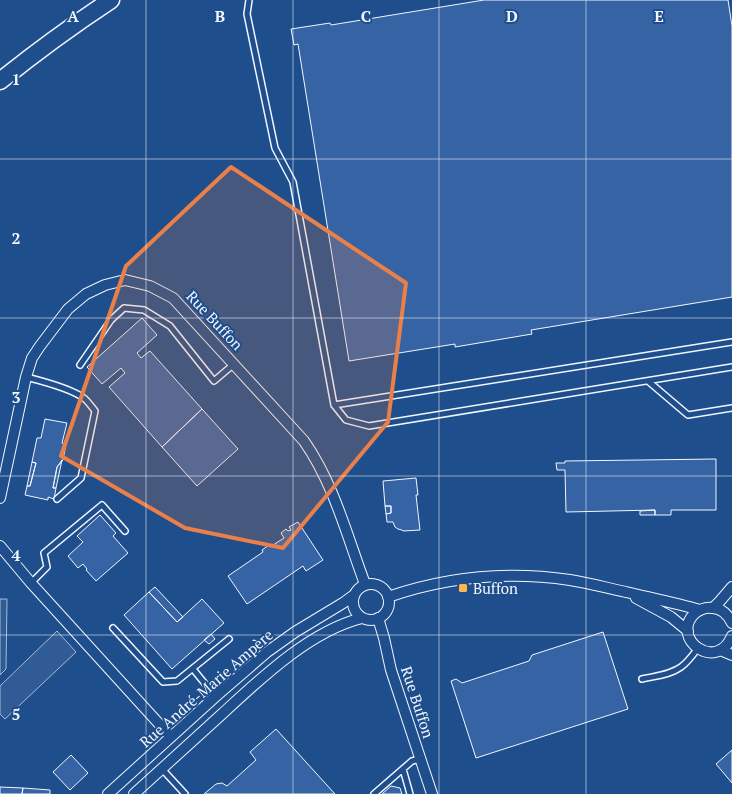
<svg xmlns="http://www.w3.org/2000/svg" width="732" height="794" viewBox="0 0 732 794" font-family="'PT Serif',serif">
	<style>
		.parking { fill: #305b95; stroke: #a8bbd7 }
		.building { fill: #3563a3; stroke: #f2f6ff }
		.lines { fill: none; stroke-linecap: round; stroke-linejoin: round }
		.service-casing { stroke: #f2f6ff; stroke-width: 8 }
		.minor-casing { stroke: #f2f6ff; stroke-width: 12 }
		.primary-casing { stroke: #f2f6ff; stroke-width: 19 }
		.service { stroke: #1f4e8c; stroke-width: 5 }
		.minor { stroke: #1f4e8c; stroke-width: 10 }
		.primary { stroke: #1f4e8c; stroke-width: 16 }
		.marked { fill: #ea8049; fill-opacity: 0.2; stroke: #ea8049; stroke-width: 4; stroke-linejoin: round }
		.grid { fill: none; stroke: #f2f6ff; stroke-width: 1; stroke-opacity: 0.55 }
		.poi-dot { fill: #ffb74d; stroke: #1f4e8c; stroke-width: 2 }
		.labels { text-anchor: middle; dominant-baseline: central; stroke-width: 4; stroke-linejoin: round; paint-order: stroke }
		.street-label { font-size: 15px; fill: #f2f6ff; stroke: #1f4e8c }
		.poi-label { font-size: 15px; fill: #f2f6ff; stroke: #1f4e8c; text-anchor: start }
		.grid-label { font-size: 16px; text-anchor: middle; font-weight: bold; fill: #f2f6ff; stroke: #1f4e8c; stroke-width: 4; stroke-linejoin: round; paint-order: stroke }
	</style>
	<rect width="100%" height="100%" fill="#1f4e8c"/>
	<path class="parking" d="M 0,599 L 7,599 L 6,669 L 0,675 Z
		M 57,631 L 76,652 L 5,719 L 0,714 L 0,686 Z"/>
	<path class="building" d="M 484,0 L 728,0 L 732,26 L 732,297 L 531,330 L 532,334 L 455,347 L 455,344 L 349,361 L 298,44 L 294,45 L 291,29 L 330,23 L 331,25 Z
		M 142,318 L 157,335 L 137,353 L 141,358 L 150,351 L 202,409 L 162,447 L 109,387 L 125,373 L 121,368 L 102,384 L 87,367 Z
		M 202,409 L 238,449 L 197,486 L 162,447 Z
		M 45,419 L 67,423 L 62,443 L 66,444 L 63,460 L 57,467 L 53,488 L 56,488 L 54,499 L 48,497 L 48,500 L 25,495 L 27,486 L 30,486 L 36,463 L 32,462 L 37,438 L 41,438 Z
		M 716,459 L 716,510 L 671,510 L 671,515 L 655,515 L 655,510 L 566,512 L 565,470 L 557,470 L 556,463 L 565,463 L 565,461 Z
		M 62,460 L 56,488 L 53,488 L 57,467 Z
		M 32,462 L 36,463 L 30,486 L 27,486 Z
		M 416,478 L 418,495 L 416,495 L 420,530 L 403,531 L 402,530 L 398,529 L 395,527 L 393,522 L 387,522 L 386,514 L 391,513 L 391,506 L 385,506 L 383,481 Z
		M 385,506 L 391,506 L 391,513 L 386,514 Z
		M 655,510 L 655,515 L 640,515 L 640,511 Z
		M 100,515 L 116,533 L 113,536 L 128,553 L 96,581 L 86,570 L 87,569 L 83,564 L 78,568 L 68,556 L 83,542 L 77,536 Z
		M 298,522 L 323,560 L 306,571 L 303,566 L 247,604 L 228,576 L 263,552 L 262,550 L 269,545 L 270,547 L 284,538 L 281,533 L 286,529 L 288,531 L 291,530 L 289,527 Z
		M 155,587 L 183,617 L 177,622 L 149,592 Z
		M 149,592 L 177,622 L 202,599 L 224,623 L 172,669 L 124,615 Z
		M 603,632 L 628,709 L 476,758 L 451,681 L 456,679 L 462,683 L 529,661 L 532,655 Z
		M 211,634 L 215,639 L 209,644 L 204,640 Z
		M 276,729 L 335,794 L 204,794 L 216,784 L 222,783 L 227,786 L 256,760 L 250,752 Z
		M 732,750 L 732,783 L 716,764 Z
		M 71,755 L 88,773 L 70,790 L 53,772 Z
		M 391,786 L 400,788 L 402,794 L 382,794 Z
		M 0,787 L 23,788 L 22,794 L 0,794 Z
		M 23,788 L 50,790 L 50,794 L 22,794 Z"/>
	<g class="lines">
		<g class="service-casing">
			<path id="service" d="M 249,0 L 247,14 L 275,148 L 293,182 L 334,405 L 346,420 L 369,426 L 732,367
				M 80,365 L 111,320 L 124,308 L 144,310 L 170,326 L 214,381 L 234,364
				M 26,377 C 42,381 73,389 85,399 C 89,403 92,407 95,411 L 81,478 L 57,499
				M 648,381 L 688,415 L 732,408
				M 334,405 L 732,342
				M 31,583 L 47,567 L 44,553 L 102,505 L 125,531
				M 113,628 L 163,682 L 177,681 L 229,639
				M 193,669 L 215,696
				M 642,679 C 655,676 670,675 681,667 C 688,662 693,655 698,648
				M 162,769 L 185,794
				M 403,769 L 410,794
				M 374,794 L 412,761 L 420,759"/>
		</g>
		<g class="minor-casing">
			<path id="minor" d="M 0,498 L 26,377 L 32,358 L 40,346 L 68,309 L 86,294 L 105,285 L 125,280 L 150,286 L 173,298 L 304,441 C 334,484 347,536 365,584
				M 0,546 L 31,583 L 171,737
				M353 602a18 18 0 1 1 36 0a18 18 0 1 1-36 0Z
				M 388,597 C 446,577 509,571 570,580 C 589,583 607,588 626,592 C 651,598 676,603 700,610
				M 636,598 L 671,617 L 688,631
				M 713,608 L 720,601 L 732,587
				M 378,618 L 384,638 L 391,670 L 432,794
				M 732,623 C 728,615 722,608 712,608 C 705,607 699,610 694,614 C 670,639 717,673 732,636
				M 720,650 L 732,655
				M 108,794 L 215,697 L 267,652 L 295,632 L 343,603 L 354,595
				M 134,794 C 163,768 192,741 222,714 C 261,678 310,631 362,618"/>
		</g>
		<g class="primary-casing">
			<path id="primary" d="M 0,81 C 36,52 73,25 111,0"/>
		</g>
		<use href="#service" class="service"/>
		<use href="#minor" class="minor"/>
		<use href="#primary" class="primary"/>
	</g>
	<path class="marked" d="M 231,167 L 406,283 L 388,422 L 283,548 L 185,528 L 61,456 L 126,266 Z"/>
	<path class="grid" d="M 146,0 L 146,794M 293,0 L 293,794M 439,0 L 439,794M 586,0 L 586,794M 0,159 L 732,159M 0,318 L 732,318M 0,476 L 732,476M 0,635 L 732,635"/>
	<rect class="poi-dot" x="458" y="583" width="10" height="10" rx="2.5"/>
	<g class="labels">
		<g class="street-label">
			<text transform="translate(215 320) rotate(47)">Rue Buffon</text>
			<text transform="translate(206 688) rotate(-41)">Rue André-Marie Ampère</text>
			<text transform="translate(418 702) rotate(72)">Rue Buffon</text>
		</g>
		<g class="poi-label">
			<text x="473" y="588">Buffon</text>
		</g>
	</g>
	<g class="grid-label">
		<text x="73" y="22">A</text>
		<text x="220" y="22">B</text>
		<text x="366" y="22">C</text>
		<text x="512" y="22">D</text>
		<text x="659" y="22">E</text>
		<text x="16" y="85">1</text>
		<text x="16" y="244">2</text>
		<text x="16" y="403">3</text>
		<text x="16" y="561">4</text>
		<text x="16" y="720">5</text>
	</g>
</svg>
